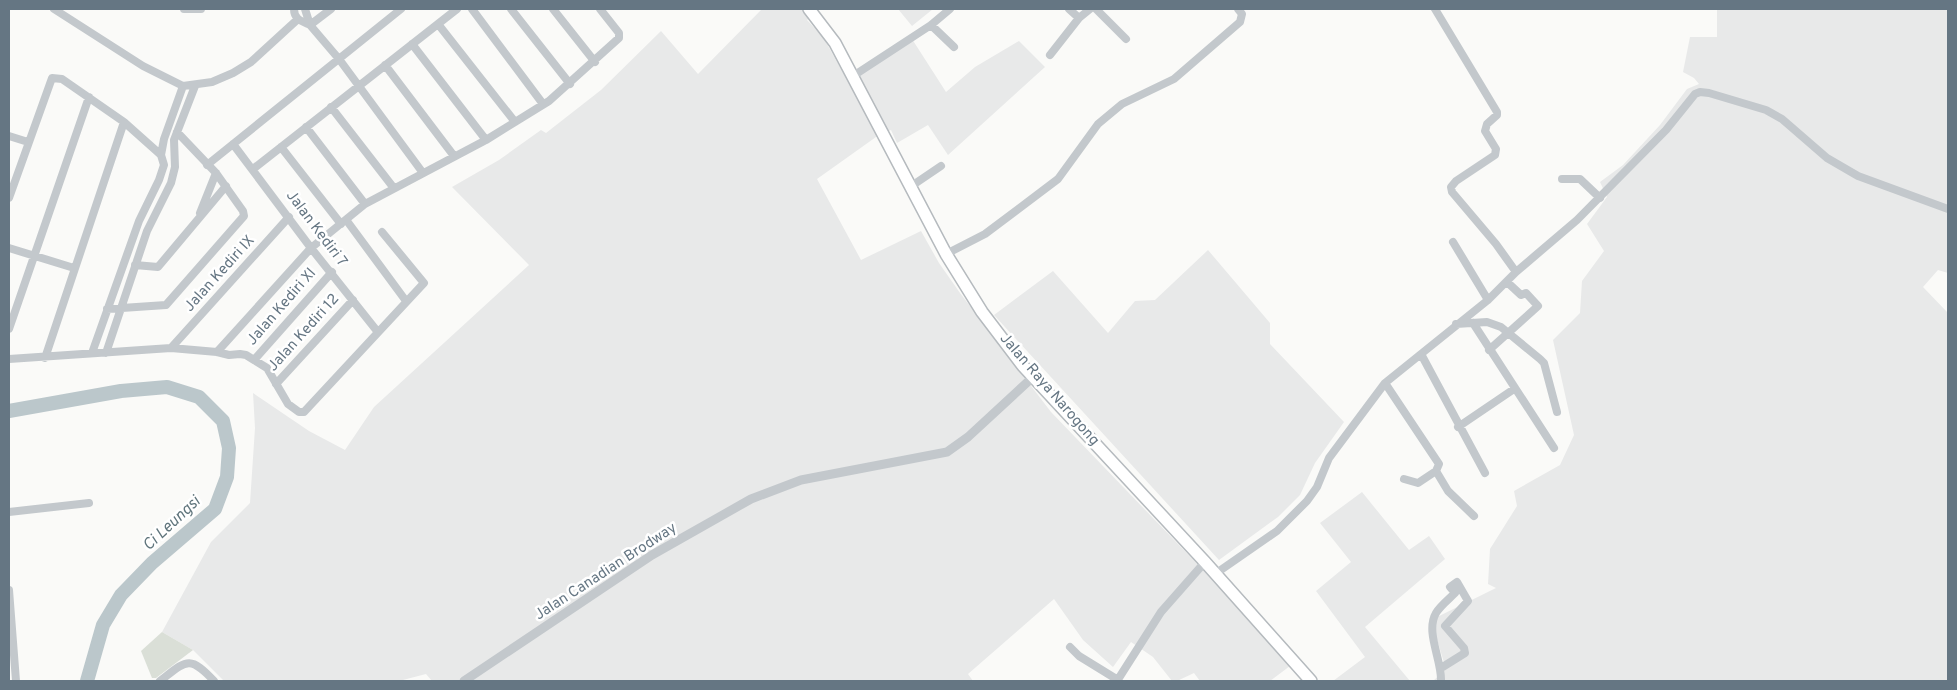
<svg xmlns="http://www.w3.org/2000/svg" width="1957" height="690" viewBox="0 0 1957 690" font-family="Overpass,sans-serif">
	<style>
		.built { fill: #e8e9e9 }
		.green { fill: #dadfd7 }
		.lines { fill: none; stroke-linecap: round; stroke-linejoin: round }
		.river { stroke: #bbc7cb; stroke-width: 14 }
		.primary-casing { stroke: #b5babe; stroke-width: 14 }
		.minor { stroke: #c3c8cc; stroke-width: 8 }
		.tertiary { stroke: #c3c8cc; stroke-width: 9 }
		.primary { stroke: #fff; stroke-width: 11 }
		.labels { text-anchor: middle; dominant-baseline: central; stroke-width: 5; stroke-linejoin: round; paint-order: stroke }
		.street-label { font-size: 15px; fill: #657683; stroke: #fff }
		.water-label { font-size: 16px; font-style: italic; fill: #60757c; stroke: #fff }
	</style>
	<rect width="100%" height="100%" fill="#fafaf8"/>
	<path class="built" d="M 762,9 L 820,9 L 807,20 L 823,37 L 845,76 L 858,71 L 912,39 L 946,92 L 975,67 L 1019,41 L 1045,67 L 948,155 L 928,125 L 897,143 L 891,130 L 876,137 L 817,179 L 861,260 L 921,231 L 939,263 L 960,293 L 1051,412 L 1204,571 L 1290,666 L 1270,681 L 1200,681 L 1194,673 L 1177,681 L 1172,681 L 1153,657 L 1131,642 L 1113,667 L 1083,640 L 1054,599 L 968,674 L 973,681 L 432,681 L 426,674 L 399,681 L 224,681 L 193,650 L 162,632 L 211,542 L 250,503 L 255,428 L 253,393 L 309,431 L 345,450 L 374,407 L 529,265 L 452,187 L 499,160 L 541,130 L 546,133 L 601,90 L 661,31 L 698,74 Z
		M 898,9 L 933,9 L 912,26 Z
		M 1717,9 L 1948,9 L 1948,273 L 1938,270 L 1923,287 L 1948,313 L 1948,681 L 1433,681 L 1446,669 L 1431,620 L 1496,588 L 1488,584 L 1490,549 L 1517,506 L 1514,491 L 1560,465 L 1574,435 L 1553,340 L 1580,313 L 1582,281 L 1604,251 L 1587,224 L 1607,197 L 1600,182 L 1623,165 L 1660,125 L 1687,89 L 1699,84 L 1694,78 L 1683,72 L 1690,37 L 1717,37 Z
		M 1208,250 L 1270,323 L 1270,344 L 1344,422 L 1315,463 L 1300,495 L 1278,517 L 1219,560 L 994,315 L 1053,271 L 1108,333 L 1135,301 L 1155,300 Z
		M 1362,492 L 1409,550 L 1429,536 L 1445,559 L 1365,627 L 1410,681 L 1333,681 L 1365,657 L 1316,591 L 1351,562 L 1320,523 Z"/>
	<path class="green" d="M 162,632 L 193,650 L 156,678 L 152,678 L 141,651 Z"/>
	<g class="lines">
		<path class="river" d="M 9,411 L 121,391 L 167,387 L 199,397 L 223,421 L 229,448 L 227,477 L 215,509 L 152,563 L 121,595 L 103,625 L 87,681"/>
		<g class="primary-casing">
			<path id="primary" d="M 809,9 L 835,43 L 946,254 L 982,312 L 1023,366 L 1205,562 L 1311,681"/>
		</g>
		<path class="minor" d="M 54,9 L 143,66 L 183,86 L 212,82 L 233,73 L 251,62 L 298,19
			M 184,9 L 201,9
			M 294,9 C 294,19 301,21 310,25 L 305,9
			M 331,9 L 310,25 L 339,59 L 423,173
			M 472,9 L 543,104
			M 511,9 L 570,84
			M 553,9 L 595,62
			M 1096,9 L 1126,39
			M 1435,9 L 1497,112 L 1497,115 L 1487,124 L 1485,131 L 1496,149 L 1495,155 L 1456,181 L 1451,187 L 1452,192 L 1496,244 L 1516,272
			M 1079,18 L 1090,9
			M 438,24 L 515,122
			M 931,25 L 954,47
			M 412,44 L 486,140
			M 1050,55 L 1079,18 L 1069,9
			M 385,65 L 454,156
			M 853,76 L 931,25 L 950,9
			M 331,107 L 393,187
			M 306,127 L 365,204
			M 9,136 L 28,142
			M 233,144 L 311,248 L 377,331
			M 281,147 L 341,224
			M 207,165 L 401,9
			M 253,169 L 457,9
			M 1562,179 L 1580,179 L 1600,198
			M 910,187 L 941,166
			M 9,198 L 52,78 L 62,79 L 124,122 L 161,155
			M 200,213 L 216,173
			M 347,221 L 406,301
			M 1453,242 L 1488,300
			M 9,248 L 74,268
			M 946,254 L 985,234 L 1058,179 L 1098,124 L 1122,104 L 1174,79 L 1240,22 L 1242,14 L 1238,9
			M 135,265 L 158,267 L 226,186
			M 107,309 L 166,305 L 244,216 L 243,211 L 216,173 L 177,132
			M 1473,323 L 1554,448
			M 1456,324 L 1487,322 L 1501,327 L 1540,359 L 1544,363 L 1557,412
			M 9,329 L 89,97
			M 171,348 L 289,217
			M 1489,350 L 1538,306 L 1526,293 L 1521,295 L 1507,282
			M 217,352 L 311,248 L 365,204 L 486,140 L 549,101 L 619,38 L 619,33 L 600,9
			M 92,353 L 139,221 L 159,180 L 164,165 L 161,155 L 164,139 L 183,86
			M 106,353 L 147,231 L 171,183 L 175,167 L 174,140 L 195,86
			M 1421,354 L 1485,473
			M 45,358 L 124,122
			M 9,359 L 171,348 L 217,352 L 229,355 L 240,354 L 246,355 L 267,368 L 288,404 L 299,412 L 304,412 L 424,283 L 382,232
			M 254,360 L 332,272
			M 1385,383 L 1439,464 L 1436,471 L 1418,483 L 1404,479
			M 276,384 L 353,300
			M 1458,427 L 1514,389
			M 1436,471 L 1448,491 L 1474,516
			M 9,512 L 89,503
			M 1215,574 L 1277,531 L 1307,501 L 1317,487 L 1329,458 L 1385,383 L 1488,300 L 1516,272 L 1577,220 L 1666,130 L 1695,94 L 1700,92 L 1709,93 L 1766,110 L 1782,119 L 1827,158 L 1858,176 L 1948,209
			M 9,590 L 16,681
			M 1070,647 L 1079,656 L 1118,680
			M 160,681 C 186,661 189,654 214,681
			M 1117,681 L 1161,612 L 1205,562
			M 1441,681 C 1442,660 1425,632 1436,613 C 1440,606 1449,599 1455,593 L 1450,587 L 1457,582 L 1468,601 L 1445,626 L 1464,648 L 1465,653 L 1441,668"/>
		<path class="tertiary" d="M 464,681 L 652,555 L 751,499 L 801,480 L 947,452 L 968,437 L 1033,377"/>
		<use href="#primary" class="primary"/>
	</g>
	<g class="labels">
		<g class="street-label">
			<text transform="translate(316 229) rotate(53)">Jalan Kediri 7</text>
			<text transform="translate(220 274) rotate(-48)">Jalan Kediri IX</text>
			<text transform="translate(282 307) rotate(-49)">Jalan Kediri XI</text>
			<text transform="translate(304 333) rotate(-48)">Jalan Kediri 12</text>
			<text transform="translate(1049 390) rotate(49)">Jalan Raya Narogong</text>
			<text transform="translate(606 572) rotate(-33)">Jalan Canadian Brodway</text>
		</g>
		<g class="water-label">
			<text transform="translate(172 524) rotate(-43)">Ci Leungsi</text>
		</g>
	</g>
	<rect width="1957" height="690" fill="none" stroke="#657683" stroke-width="20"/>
</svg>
